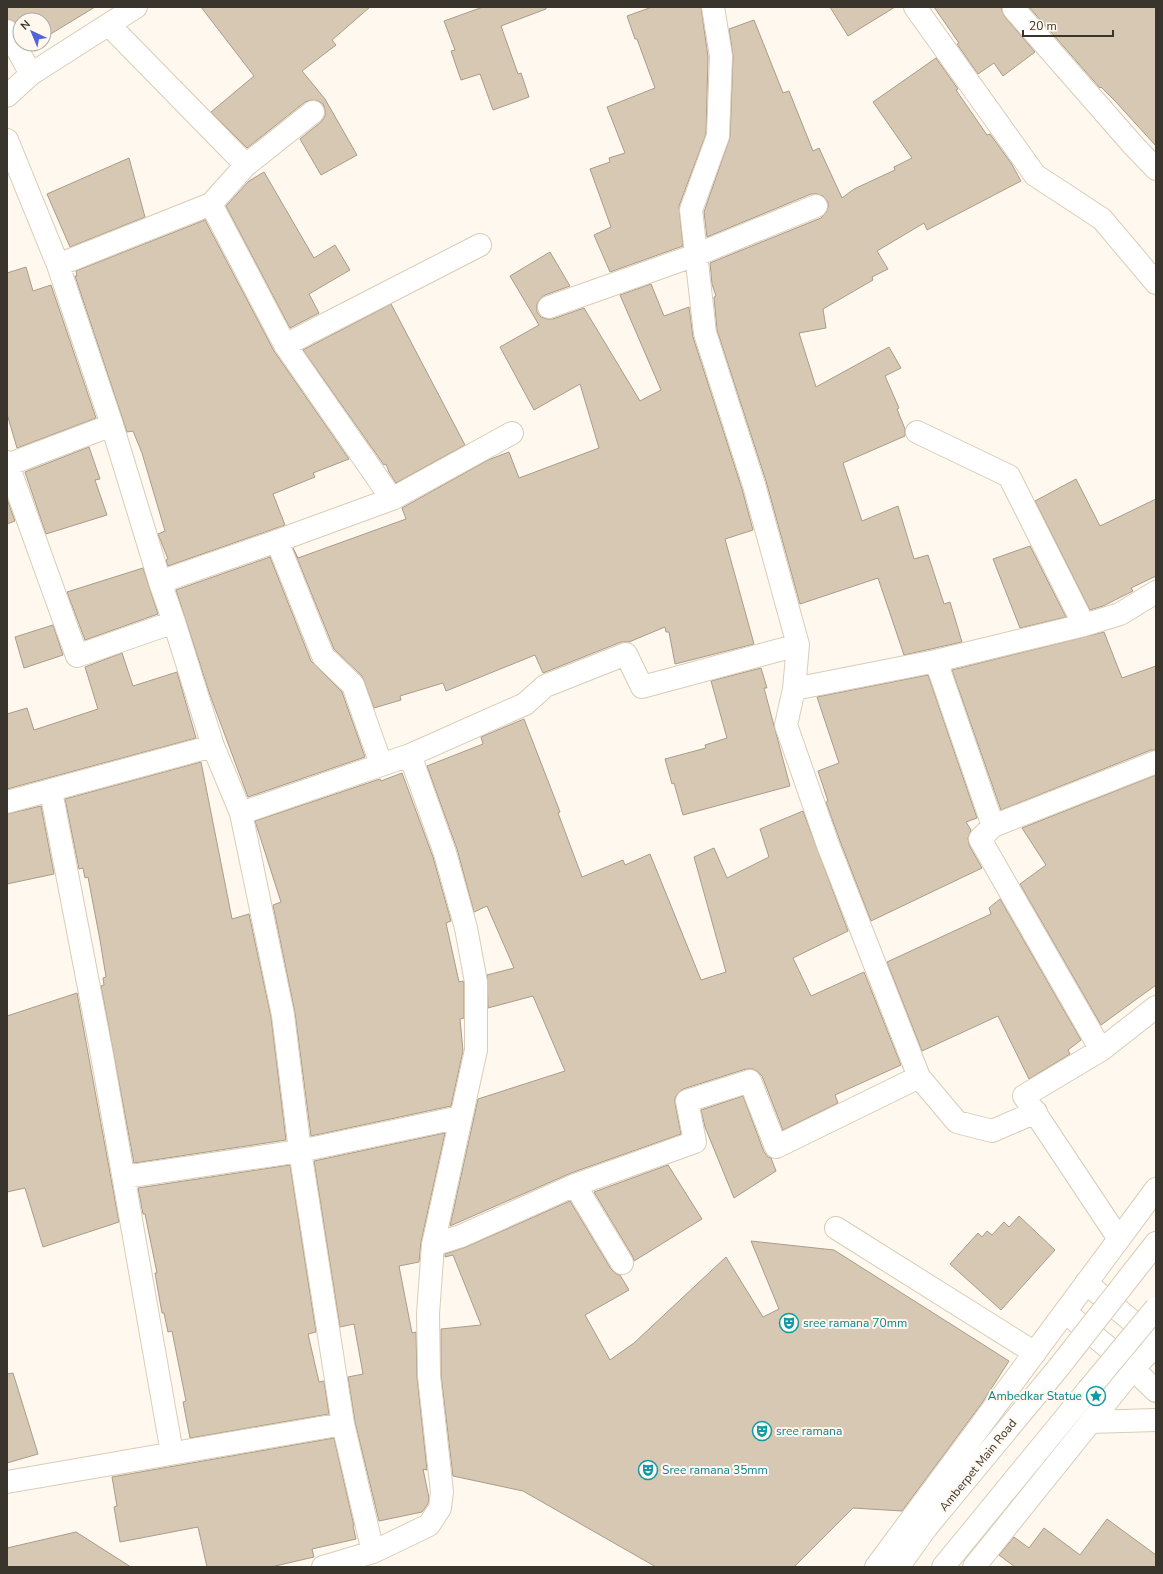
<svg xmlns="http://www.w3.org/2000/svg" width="1163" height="1574" viewBox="0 0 1163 1574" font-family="'Nunito Sans',sans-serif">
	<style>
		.building { fill: #d7c8b3; stroke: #aa9c88 }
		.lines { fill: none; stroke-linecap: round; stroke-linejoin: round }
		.minor-casing { stroke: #daccb6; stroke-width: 24 }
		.major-casing { stroke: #daccb6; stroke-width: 24 }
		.highway-casing { stroke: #daccb6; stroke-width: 24 }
		.minor { stroke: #fff; stroke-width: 22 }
		.major { stroke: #fff; stroke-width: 22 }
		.highway { stroke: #fff; stroke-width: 22 }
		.highway-bridge-casing { stroke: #daccb6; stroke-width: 24; stroke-linecap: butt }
		.highway-bridge { stroke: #fff; stroke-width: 22 }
		.labels { text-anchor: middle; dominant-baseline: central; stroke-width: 4; stroke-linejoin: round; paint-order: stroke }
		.culture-label { font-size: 12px; fill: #0d838f; stroke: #fef8ef; text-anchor: start }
		.street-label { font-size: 12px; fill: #3a352c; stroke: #fef8ef }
	</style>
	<rect width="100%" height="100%" fill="#fef8ef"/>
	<path class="building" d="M 7,7 L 95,7 L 44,38 L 44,20 L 20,20 L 20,29 L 14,21 L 7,19 Z
		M 201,7 L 370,7 L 332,40 L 336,45 L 302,71 L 325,99 L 357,155 L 321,175 L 300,139 L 321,122 L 325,116 L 325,110 L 323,104 L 318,101 L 312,100 L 305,102 L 247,148 L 211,112 L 254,76 Z
		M 483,7 L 546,7 L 546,9 L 501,26 L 518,74 L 521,73 L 529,97 L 493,110 L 480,74 L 461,80 L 451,51 L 455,50 L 444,21 Z
		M 652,7 L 701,7 L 708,57 L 706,134 L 679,206 L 683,246 L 610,272 L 594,235 L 611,227 L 590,169 L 610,162 L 609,158 L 625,153 L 607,107 L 655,88 L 637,39 L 635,39 L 627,16 Z
		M 830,7 L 895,7 L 848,36 Z
		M 934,7 L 1002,7 L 1002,11 L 1005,17 L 1035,52 L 1003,76 L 994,63 L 978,74 L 957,44 L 959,43 Z
		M 1029,7 L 1156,7 L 1156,146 L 1116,102 L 1101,87 L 1100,88 Z
		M 754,20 L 783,93 L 789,91 L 813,151 L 819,148 L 842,198 L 854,189 L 895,170 L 894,167 L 912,158 L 873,102 L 936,58 L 958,89 L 956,90 L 987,135 L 990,134 L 1011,163 L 1021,181 L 927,230 L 924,223 L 877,251 L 888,269 L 872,277 L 873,280 L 823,309 L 826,328 L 799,333 L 816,387 L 889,347 L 901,368 L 885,376 L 899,408 L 897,409 L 905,429 L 905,436 L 843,463 L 862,521 L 898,506 L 914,559 L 928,555 L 944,604 L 950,602 L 962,642 L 904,655 L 878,578 L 800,604 L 766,481 L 717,330 L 714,297 L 716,296 L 712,284 L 710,263 L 821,218 L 826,213 L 828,207 L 828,202 L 823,196 L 817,194 L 811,194 L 707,237 L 704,212 L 730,137 L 733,56 L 729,29 Z
		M 129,158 L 145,217 L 70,247 L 47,194 Z
		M 264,172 L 314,258 L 335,245 L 350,270 L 309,294 L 319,313 L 290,328 L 226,206 L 249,181 Z
		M 205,220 L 274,351 L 349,459 L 313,473 L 315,477 L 273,494 L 285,525 L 168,566 L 166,560 L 168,559 L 158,534 L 165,531 L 142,453 L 133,431 L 127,432 L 75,276 L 77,276 L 76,271 Z
		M 550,252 L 570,286 L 545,295 L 540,299 L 537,304 L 537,312 L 541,317 L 547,319 L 553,319 L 584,308 L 640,401 L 661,390 L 620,295 L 651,284 L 664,316 L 689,307 L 693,337 L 742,489 L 753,530 L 725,539 L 754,644 L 675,664 L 669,632 L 666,632 L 665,627 L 629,642 L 621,642 L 543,673 L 535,655 L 446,691 L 443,683 L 400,696 L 401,700 L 374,708 L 362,676 L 334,649 L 293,548 L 298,558 L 406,519 L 402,508 L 488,460 L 509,452 L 519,478 L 599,448 L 580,384 L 534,410 L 500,347 L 539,325 L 510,276 Z
		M 26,267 L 33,291 L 51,285 L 96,418 L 17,448 L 7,414 L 7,273 Z
		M 391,304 L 465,445 L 396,483 L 389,472 L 386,464 L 384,465 L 303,350 Z
		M 89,447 L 100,479 L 95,480 L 107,515 L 46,534 L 25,472 Z
		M 1076,479 L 1100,526 L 1156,499 L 1156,576 L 1131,588 L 1133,591 L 1103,606 L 1090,610 L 1035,501 Z
		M 7,499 L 15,521 L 7,524 Z
		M 1030,546 L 1066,617 L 1020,628 L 993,559 Z
		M 270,557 L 311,661 L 342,692 L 365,757 L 248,797 L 210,695 L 176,590 Z
		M 143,568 L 158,614 L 85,640 L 67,592 Z
		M 53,625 L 63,655 L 24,668 L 15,637 Z
		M 1104,632 L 1122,678 L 1156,666 L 1156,750 L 1151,750 L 1001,810 L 952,670 Z
		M 122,653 L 133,686 L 177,672 L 196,738 L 7,789 L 7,714 L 27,708 L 34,730 L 98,709 L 85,667 Z
		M 761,668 L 767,688 L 764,688 L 790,786 L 683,815 L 674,783 L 672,784 L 665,759 L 706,748 L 705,745 L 727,738 L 711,681 Z
		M 928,675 L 977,818 L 966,822 L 971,830 L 968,838 L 969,845 L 982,868 L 871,921 L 840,841 L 826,802 L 828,801 L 818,771 L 839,763 L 817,697 Z
		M 524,719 L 560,812 L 558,813 L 582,877 L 623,860 L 625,865 L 650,854 L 701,980 L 726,972 L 694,857 L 714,848 L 727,878 L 769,857 L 760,829 L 803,811 L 848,931 L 793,958 L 811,996 L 864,972 L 901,1065 L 835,1095 L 838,1103 L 783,1130 L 762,1076 L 758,1072 L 753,1069 L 746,1069 L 683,1089 L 678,1093 L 675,1098 L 675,1103 L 681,1134 L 571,1173 L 450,1226 L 478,1099 L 565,1071 L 533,996 L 488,1008 L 487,975 L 514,968 L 487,906 L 474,912 L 457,849 L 427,766 L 483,744 L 481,737 Z
		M 201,762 L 232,919 L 249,914 L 271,1017 L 286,1140 L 134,1163 L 101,986 L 104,985 L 103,978 L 106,977 L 100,940 L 88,877 L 85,878 L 83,868 L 79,869 L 65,799 Z
		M 402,773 L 433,857 L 451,921 L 446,923 L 459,982 L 463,981 L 464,983 L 464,1018 L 460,1019 L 463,1051 L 451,1106 L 311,1136 L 295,1013 L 273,905 L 281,902 L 255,821 L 380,779 L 381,781 Z
		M 1156,775 L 1156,985 L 1101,1025 L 1020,884 L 1046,865 L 1022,828 Z
		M 41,806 L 54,874 L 7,884 L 7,814 Z
		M 1000,899 L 1081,1040 L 1068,1050 L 1070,1054 L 1029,1079 L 998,1016 L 922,1051 L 887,962 L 991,914 L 989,908 Z
		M 77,993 L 119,1222 L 43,1247 L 25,1188 L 7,1192 L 7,1016 Z
		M 743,1096 L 764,1152 L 768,1157 L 771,1158 L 776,1171 L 734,1198 L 705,1127 L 701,1110 Z
		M 445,1133 L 421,1242 L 419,1262 L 399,1266 L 412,1333 L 416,1332 L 417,1377 L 427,1470 L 423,1469 L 429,1498 L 428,1504 L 422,1512 L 379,1521 L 355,1422 L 348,1377 L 363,1374 L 354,1324 L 340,1327 L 314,1161 Z
		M 290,1165 L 316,1332 L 308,1334 L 319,1382 L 324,1381 L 329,1414 L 190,1438 L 183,1402 L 186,1401 L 172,1331 L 168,1332 L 164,1313 L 162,1313 L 155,1273 L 157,1273 L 145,1214 L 143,1214 L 138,1188 Z
		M 668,1165 L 702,1219 L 634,1261 L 633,1257 L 594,1192 Z
		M 570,1201 L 611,1269 L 616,1274 L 620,1275 L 629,1290 L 585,1315 L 610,1360 L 634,1343 L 726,1257 L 763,1317 L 779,1309 L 751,1241 L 834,1250 L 1009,1361 L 982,1403 L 902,1511 L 853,1508 L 794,1567 L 656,1567 L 523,1491 L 453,1476 L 441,1375 L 441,1329 L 481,1325 L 453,1255 L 445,1257 L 445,1254 L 466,1247 Z
		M 1019,1216 L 1055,1250 L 1001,1310 L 950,1264 L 978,1233 L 982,1237 L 987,1231 L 992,1235 L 1004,1222 L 1009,1227 Z
		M 13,1373 L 38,1454 L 7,1463 L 7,1374 Z
		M 334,1438 L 354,1526 L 353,1526 L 356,1539 L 312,1549 L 314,1557 L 271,1567 L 207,1567 L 198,1527 L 120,1542 L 114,1507 L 117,1506 L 112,1477 Z
		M 1107,1519 L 1156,1555 L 1156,1567 L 1015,1567 L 999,1555 L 1014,1537 L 1029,1548 L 1044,1528 L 1080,1555 Z
		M 76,1532 L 131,1567 L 7,1567 L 7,1548 Z"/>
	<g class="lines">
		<g class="minor-casing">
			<path id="minor" d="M 713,7 L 721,56 L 718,136 L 691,210 L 705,333 L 754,485 L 798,645 L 794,689 L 786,725 L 828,845 L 919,1077 L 957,1122 L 992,1131 L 1036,1112
				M 915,7 L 1035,175 L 1102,219 L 1156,283
				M 1015,7 L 1014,9 L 1133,145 L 1156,169
				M 109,25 L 246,165 L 313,112
				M 7,31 L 31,74
				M 7,96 L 31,74 L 136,7
				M 7,140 L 58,265 L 112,425 L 160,582 L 174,622 L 213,746 L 241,813 L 283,1015 L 300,1151 L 343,1424 L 373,1552
				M 211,204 L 246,165
				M 58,265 L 211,204 L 285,345 L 392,499 L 277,541 L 160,582
				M 549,307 L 696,255 L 816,206
				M 285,345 L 480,245
				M 917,432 L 1009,476 L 1084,625
				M 7,462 L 77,656 L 174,622
				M 7,465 L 112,425
				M 392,499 L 512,433
				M 277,541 L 323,656 L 353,685 L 381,764
				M 936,661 L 993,826
				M 794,689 L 936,661 L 1084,625 L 1120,614 L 1156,592
				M 51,791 L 102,1055 L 172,1453
				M 7,802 L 213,746
				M 241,813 L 410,755 L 525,704 L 545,686 L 626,654 L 642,687 L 798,645
				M 1101,1050 L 980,839 L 993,826 L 1156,762
				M 124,1177 L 300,1151 L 461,1117
				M 575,1185 L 622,1263
				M 836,1228 L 1035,1353
				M 1119,1239 L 1024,1096 L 1101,1050 L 1156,1007
				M 433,1245 L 461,1236 L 575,1185 L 695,1142 L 687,1101 L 750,1081 L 776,1147 L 919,1077
				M 7,1482 L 343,1424
				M 323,1567 L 373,1552 L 429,1525 L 440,1508 L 442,1492 L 429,1376 L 428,1314 L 433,1245 L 476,1050 L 476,982 L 466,928 L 445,853 L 410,755
				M 876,1567 L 1156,1189
				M 974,1567 L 1133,1369 L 1156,1345"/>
		</g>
		<g class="major-casing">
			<path id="major" d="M 1086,1283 L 1156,1341
				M 1065,1312 L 1127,1363 L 1156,1391
				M 1090,1422 L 1156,1420"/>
		</g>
		<g class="highway-casing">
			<path id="highway" d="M 1134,1271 L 1156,1243
				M 898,1567 L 926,1528 L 1059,1367
				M 943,1567 L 1088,1390"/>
		</g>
		<use href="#minor" class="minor"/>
		<use href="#major" class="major"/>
		<use href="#highway" class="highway"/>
		<g class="highway-bridge-casing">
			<path id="highway-bridge" d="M 1059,1367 L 1134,1271
				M 1088,1390 L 1156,1308"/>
		</g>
		<use href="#highway-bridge" class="highway-bridge"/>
	</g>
	<defs>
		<g id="theatre-ring" transform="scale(1)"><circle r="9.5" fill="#fef8ef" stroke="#0f9aa8" stroke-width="1.5"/><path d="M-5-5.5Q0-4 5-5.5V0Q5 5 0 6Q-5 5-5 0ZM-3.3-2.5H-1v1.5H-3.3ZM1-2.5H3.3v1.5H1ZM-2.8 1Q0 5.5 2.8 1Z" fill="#0f9aa8"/></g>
		<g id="sight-ring" transform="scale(1)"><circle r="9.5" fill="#fef8ef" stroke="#0f9aa8" stroke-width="1.5"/><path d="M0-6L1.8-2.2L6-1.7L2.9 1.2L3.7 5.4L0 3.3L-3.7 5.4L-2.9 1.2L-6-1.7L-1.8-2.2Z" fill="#0f9aa8"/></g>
	</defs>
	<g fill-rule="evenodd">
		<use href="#theatre-ring" x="789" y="1323"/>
		<use href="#sight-ring" x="1096" y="1396"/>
		<use href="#theatre-ring" x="762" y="1431"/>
		<use href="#theatre-ring" x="648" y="1470"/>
	</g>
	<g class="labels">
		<g class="culture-label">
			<text x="803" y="1323">sree ramana 70mm</text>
			<text x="1082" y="1396" text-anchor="end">Ambedkar Statue</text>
			<text x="776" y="1431">sree ramana</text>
			<text x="662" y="1470">Sree ramana 35mm</text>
		</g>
		<g class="street-label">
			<text transform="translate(978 1465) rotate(-51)">Amberpet Main Road</text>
		</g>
	</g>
	<rect width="1163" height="1574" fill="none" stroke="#3a352c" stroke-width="16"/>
	<g transform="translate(32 32) rotate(316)"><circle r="19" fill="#fef8ef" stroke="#b0aaa1"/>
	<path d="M0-3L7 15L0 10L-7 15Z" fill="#5364da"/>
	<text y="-6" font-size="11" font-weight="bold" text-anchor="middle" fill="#3a352c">N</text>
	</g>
	<path d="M1023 30v6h90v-6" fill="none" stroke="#3a352c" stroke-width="2"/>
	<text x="1029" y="30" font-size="12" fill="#3a352c" stroke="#fef8ef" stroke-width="3" paint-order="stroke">20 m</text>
</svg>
